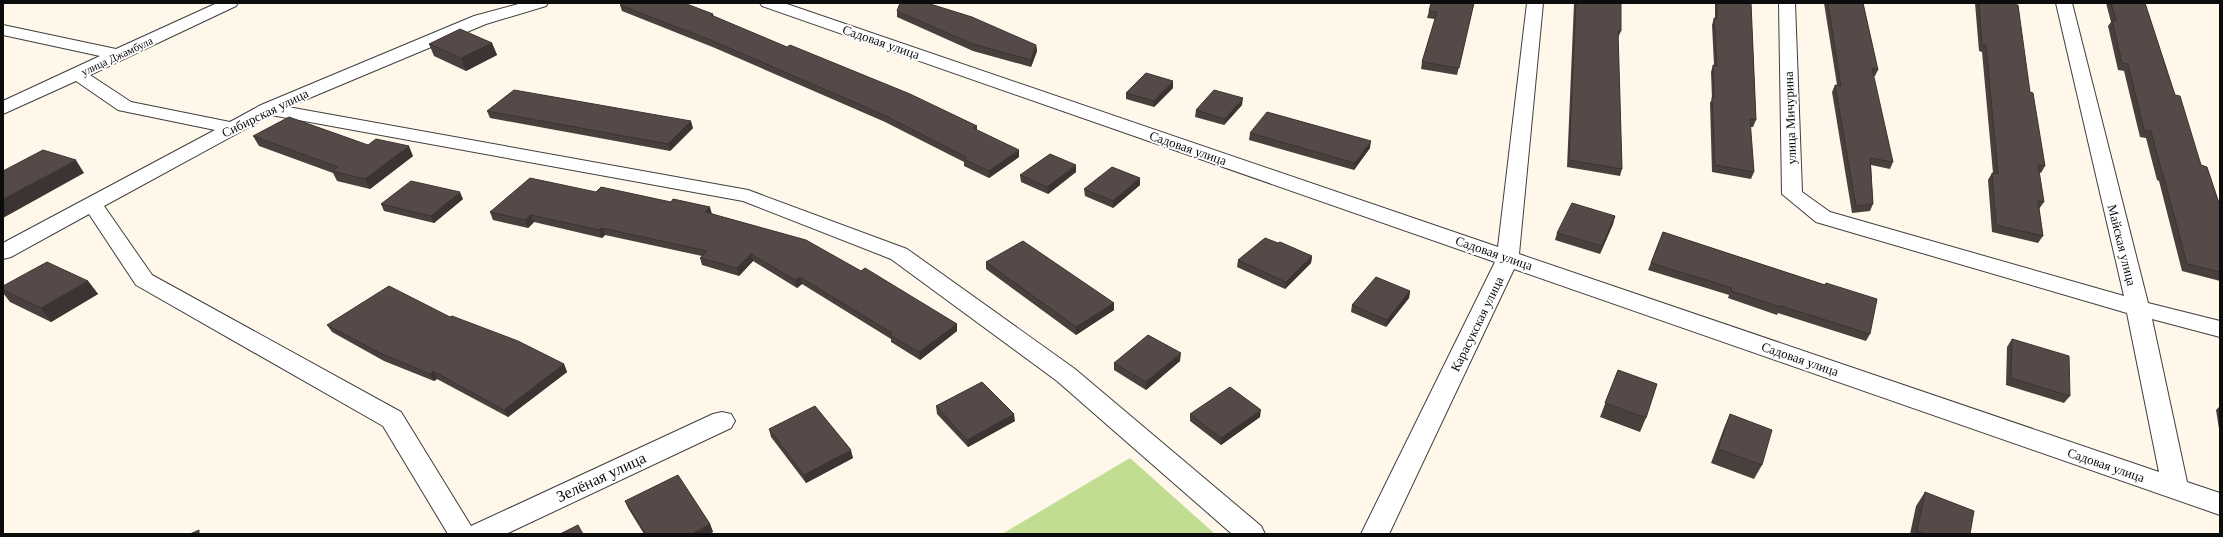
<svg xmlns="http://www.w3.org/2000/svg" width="2223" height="537" viewBox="0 0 2223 537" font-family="Georgia,serif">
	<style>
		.forest { fill: #c1dd91 }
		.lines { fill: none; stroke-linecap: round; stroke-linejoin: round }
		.minor-casing { stroke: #3f3f3f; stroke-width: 2 }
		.minor { fill: #fff; fill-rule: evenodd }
		.wall { fill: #49403d }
		.shaded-wall { fill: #3c3432 }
		.building { fill: #554a47; stroke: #3c3432 }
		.labels { text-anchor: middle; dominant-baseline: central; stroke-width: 4; stroke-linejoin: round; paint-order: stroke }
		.far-street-label { font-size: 11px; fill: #0c0c0c; stroke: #fff }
		.street-label { font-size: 13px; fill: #0c0c0c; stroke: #fff }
		.near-street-label { font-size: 16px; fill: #0c0c0c; stroke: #fff }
	</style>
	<rect width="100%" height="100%" fill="#fff7ea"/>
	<path class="forest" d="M 1130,458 L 1215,534 L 1002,534 Z"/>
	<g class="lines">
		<g class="minor-casing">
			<path id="minor" d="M 217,3 L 238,3 L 236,6 L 90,75 L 131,102 L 230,122 L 261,105 L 474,16 L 522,3 L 548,3 L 546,6 L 486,24 L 288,107 L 748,190 L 907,249 L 1075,369 L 1261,526 L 1265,534 L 1232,534 L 1057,381 L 891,259 L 743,201 L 271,115 L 104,206 L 152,275 L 401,412 L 471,526 L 713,414 L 722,412 L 731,414 L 735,421 L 731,428 L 506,534 L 448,534 L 383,426 L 136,285 L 89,214 L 11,257 L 3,259 L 3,243 L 215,130 L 118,110 L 76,81 L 3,114 L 3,101 L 100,56 L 3,35 L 3,25 L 116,49 Z
				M 760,3 L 784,3 L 1498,247 L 1527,3 L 1543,3 L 1519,254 L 2159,472 L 2127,313 L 1816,222 L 1782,194 L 1779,3 L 1795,3 L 1802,192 L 1830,212 L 2124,296 L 2056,3 L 2072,3 L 2148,303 L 2220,321 L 2220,337 L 2152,319 L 2187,482 L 2220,493 L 2220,515 L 1514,269 L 1389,534 L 1361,534 L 1495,262 L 762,6 Z"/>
		</g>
		<use href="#minor" class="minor"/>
	</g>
	<path class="wall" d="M 1474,3 L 1457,75 L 1421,69 L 1422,62 L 1435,19 L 1427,18 L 1429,11 Z
		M 1574,3 L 1621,3 L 1621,31 L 1618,38 L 1622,169 L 1620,176 L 1567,167 Z
		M 1715,3 L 1751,3 L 1756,120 L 1753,127 L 1750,127 L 1754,172 L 1751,179 L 1712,172 L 1710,103 L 1712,99 L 1711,72 L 1713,65 L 1714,65 L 1712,25 L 1714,18 L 1715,18 Z
		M 1824,3 L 1863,3 L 1878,70 L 1875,76 L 1873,76 L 1893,162 L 1890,169 L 1871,165 L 1873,204 L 1870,211 L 1852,213 L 1832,92 L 1835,85 L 1837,85 Z
		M 1975,3 L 2016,3 L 2030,92 L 2045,166 L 2041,173 L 2039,172 L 2044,202 L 2039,209 L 2043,236 L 2038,243 L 1992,232 L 1988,180 L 1992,173 L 1993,173 L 1982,52 L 1979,51 Z
		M 2106,3 L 2145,3 L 2175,95 L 2201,165 L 2220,206 L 2220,281 L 2182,271 L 2159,181 L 2157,180 L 2146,138 L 2140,137 L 2124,71 L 2118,70 L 2108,26 L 2111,22 Z
		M 620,5 L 713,14 L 714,17 L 977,126 L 977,130 L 1019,157 L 989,178 L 964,166 L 964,162 L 885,122 L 715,48 L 622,11 Z
		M 897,11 L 1036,45 L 1037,51 L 1031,67 L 973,51 L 897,17 Z
		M 492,43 L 497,55 L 466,71 L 434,56 L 429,44 Z
		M 1173,88 L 1154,107 L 1126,99 L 1126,93 Z
		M 1242,105 L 1224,125 L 1195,117 L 1196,110 Z
		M 487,111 L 693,128 L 670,151 L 490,118 Z
		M 1250,133 L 1370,148 L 1354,170 L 1249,140 Z
		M 253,136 L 368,145 L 413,156 L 370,189 L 337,181 L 333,173 L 259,146 Z
		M 1076,172 L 1048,194 L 1021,182 L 1020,175 Z
		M 1140,178 L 1140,185 L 1113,208 L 1085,196 L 1084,189 Z
		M 596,192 L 711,213 L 861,271 L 957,324 L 957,331 L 920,360 L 891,342 L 891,339 L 802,284 L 797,288 L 753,261 L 739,276 L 702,265 L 700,258 L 702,256 L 605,235 L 602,238 L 534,222 L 528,228 L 493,220 L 490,212 Z
		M 463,199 L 434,223 L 384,211 L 381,204 Z
		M 1615,216 L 1613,224 L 1600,254 L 1555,240 L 1557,233 Z
		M 1663,232 L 1825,285 L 1826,283 L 1870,334 L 1866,341 L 1778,313 L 1777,315 L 1728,298 L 1729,295 L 1648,270 Z
		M 1312,256 L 1311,263 L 1285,289 L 1237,267 L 1238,260 Z
		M 986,262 L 1114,303 L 1114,310 L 1076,335 L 986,269 Z
		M 88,281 L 98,294 L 51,322 L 10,302 L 3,293 L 3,286 Z
		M 1410,291 L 1409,298 L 1386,327 L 1351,312 L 1352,305 Z
		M 450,317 L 564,364 L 567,372 L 508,417 L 437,379 L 434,381 L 384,361 L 332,332 L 327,325 Z
		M 2012,339 L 2070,396 L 2064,403 L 2006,385 L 2007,347 Z
		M 1180,361 L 1146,390 L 1114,370 L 1114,363 Z
		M 1618,370 L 1646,418 L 1640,432 L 1600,417 Z
		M 936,406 L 1015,421 L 968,447 L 937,414 Z
		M 2220,406 L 2220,435 L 2216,410 Z
		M 1190,414 L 1260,417 L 1221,445 L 1190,421 Z
		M 1730,414 L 1762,465 L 1754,479 L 1711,463 L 1724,428 Z
		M 769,429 L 853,458 L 806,483 L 771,437 Z
		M 1925,492 L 1970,534 L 1910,534 L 1916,506 Z
		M 625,501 L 710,524 L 713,532 L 709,534 L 644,534 L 628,508 Z"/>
	<path class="shaded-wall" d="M 492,43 L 497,55 L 466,71 L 461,58 Z
		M 1036,45 L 1037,51 L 1031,67 L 1031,60 Z
		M 1173,81 L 1173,88 L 1154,107 L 1154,101 Z
		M 1243,98 L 1242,105 L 1224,125 L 1225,119 Z
		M 691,121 L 693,128 L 670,151 L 668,144 Z
		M 1371,141 L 1370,148 L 1354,170 L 1355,163 Z
		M 409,146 L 413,156 L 370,189 L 365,179 Z
		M 1019,150 L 1019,157 L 989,178 L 989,171 Z
		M 76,160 L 84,173 L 3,218 L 3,199 Z
		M 1076,165 L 1076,172 L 1048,194 L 1047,187 Z
		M 1140,178 L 1140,185 L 1113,208 L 1113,201 Z
		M 460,192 L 463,199 L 434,223 L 431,216 Z
		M 710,207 L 712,214 L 705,212 Z
		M 531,215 L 534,222 L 528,228 L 525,220 Z
		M 1615,216 L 1613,224 L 1600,254 L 1602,246 Z
		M 602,228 L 605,235 L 602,238 L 599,230 Z
		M 751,254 L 753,261 L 739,276 L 737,268 Z
		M 1312,256 L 1311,263 L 1285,289 L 1286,282 Z
		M 800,277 L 802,284 L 797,288 L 795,280 Z
		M 88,281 L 98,294 L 51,322 L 41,308 Z
		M 1410,291 L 1409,298 L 1386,327 L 1387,320 Z
		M 1114,303 L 1114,310 L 1076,335 L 1076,327 Z
		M 957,324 L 957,331 L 920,360 L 919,352 Z
		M 1181,353 L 1180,361 L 1146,390 L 1146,382 Z
		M 564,364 L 567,372 L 508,417 L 504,410 Z
		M 433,371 L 437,379 L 434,381 L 430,374 Z
		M 1261,410 L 1260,417 L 1221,445 L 1221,438 Z
		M 1014,414 L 1015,421 L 968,447 L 967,440 Z
		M 851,450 L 853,458 L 806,483 L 804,475 Z
		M 710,524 L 713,532 L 709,534 L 692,534 Z"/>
	<path class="building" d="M 622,3 L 684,3 L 713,14 L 711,15 L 787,47 L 790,45 L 910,94 L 977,126 L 973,128 L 1019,150 L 989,171 L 964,159 L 966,157 L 884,115 L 713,41 L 620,5 Z
		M 900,3 L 927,3 L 972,17 L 1036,45 L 1031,60 L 973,44 L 897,11 Z
		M 1431,3 L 1474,3 L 1459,68 L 1422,62 L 1437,12 L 1429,11 Z
		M 1576,3 L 1621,3 L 1621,31 L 1618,31 L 1622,169 L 1569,160 Z
		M 1717,3 L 1751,3 L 1756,120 L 1750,119 L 1754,172 L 1715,165 L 1712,97 L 1714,97 L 1713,65 L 1717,66 L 1714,18 L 1717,19 Z
		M 1828,3 L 1863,3 L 1878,70 L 1872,68 L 1893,162 L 1870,158 L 1873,204 L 1856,206 L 1835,85 L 1841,86 Z
		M 1979,3 L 2016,3 L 2016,5 L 2018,5 L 2030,92 L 2033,93 L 2045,166 L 2038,164 L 2044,202 L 2038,201 L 2043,236 L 1996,225 L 1992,173 L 1998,174 L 1986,45 L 1982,45 Z
		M 2111,3 L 2145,3 L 2175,95 L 2180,96 L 2201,165 L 2207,167 L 2220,206 L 2220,272 L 2187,264 L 2163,174 L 2162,173 L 2151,131 L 2144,130 L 2128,64 L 2122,63 L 2112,20 L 2116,21 Z
		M 460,29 L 492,43 L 461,58 L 429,44 Z
		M 1146,73 L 1173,81 L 1154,101 L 1126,93 Z
		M 514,90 L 691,121 L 668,144 L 487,111 Z
		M 1214,90 L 1243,98 L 1225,119 L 1196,110 Z
		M 1267,112 L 1371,141 L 1355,163 L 1250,133 Z
		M 289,117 L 368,145 L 376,139 L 409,146 L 365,179 L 332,171 L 338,167 L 253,136 Z
		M 43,150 L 76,160 L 3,199 L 3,171 Z
		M 1050,154 L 1076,165 L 1047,187 L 1020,175 Z
		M 1112,167 L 1140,178 L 1113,201 L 1084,189 Z
		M 530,178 L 596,192 L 601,187 L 671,202 L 673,199 L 710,207 L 705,212 L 806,240 L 861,271 L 865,268 L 957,324 L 919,352 L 890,335 L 892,333 L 800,277 L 795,280 L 751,254 L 737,268 L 700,258 L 707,251 L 602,228 L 599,230 L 531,215 L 525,220 L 490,212 Z
		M 411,181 L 460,192 L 431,216 L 381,204 Z
		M 1572,203 L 1615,216 L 1602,246 L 1557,233 Z
		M 1663,232 L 1825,285 L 1826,283 L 1877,299 L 1870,334 L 1781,306 L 1781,307 L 1731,291 L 1732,288 L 1651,263 Z
		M 1265,238 L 1278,243 L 1280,242 L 1312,256 L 1286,282 L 1238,260 Z
		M 1023,241 L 1114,303 L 1076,327 L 986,262 Z
		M 47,262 L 88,281 L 41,308 L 3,290 L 3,286 Z
		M 1376,277 L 1410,291 L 1387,320 L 1352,305 Z
		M 389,286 L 450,317 L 452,316 L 518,341 L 564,364 L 504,410 L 433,371 L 430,374 L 380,353 L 327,325 Z
		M 1148,335 L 1181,353 L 1146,382 L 1114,363 Z
		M 2012,339 L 2069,356 L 2070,396 L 2011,378 Z
		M 1618,370 L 1657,384 L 1646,418 L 1605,403 Z
		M 982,382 L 1014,414 L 967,440 L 936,406 Z
		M 1230,387 L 1261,410 L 1221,438 L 1190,414 Z
		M 815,406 L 851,450 L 804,475 L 769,429 Z
		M 1730,414 L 1772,430 L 1762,465 L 1718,449 Z
		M 678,475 L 710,524 L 692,534 L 646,534 L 625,501 Z
		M 1925,492 L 1974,511 L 1970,534 L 1924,534 L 1917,531 Z
		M 578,525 L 583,534 L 560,534 Z
		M 199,530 L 199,534 L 190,534 Z"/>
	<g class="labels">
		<g class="far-street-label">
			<text transform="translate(117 56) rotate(-25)">улица Джамбула</text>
		</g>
		<g class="street-label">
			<text transform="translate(881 42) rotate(19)">Садовая улица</text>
			<text transform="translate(265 113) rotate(-26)">Сибирская улица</text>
			<text transform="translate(1790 118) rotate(-92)">улица Мичурина</text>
			<text transform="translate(1188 148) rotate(19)">Садовая улица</text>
			<text transform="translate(2122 245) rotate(76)">Майская улица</text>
			<text transform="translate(1494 253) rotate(19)">Садовая улица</text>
			<text transform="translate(1477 324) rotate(-64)">Карасукская улица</text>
			<text transform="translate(1800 359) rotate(19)">Садовая улица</text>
			<text transform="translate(2106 465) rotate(19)">Садовая улица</text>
		</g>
		<g class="near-street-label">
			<text transform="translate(601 477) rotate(-25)">Зелёная улица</text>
		</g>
	</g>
	<rect width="2223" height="537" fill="none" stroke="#0c0c0c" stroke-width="8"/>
</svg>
